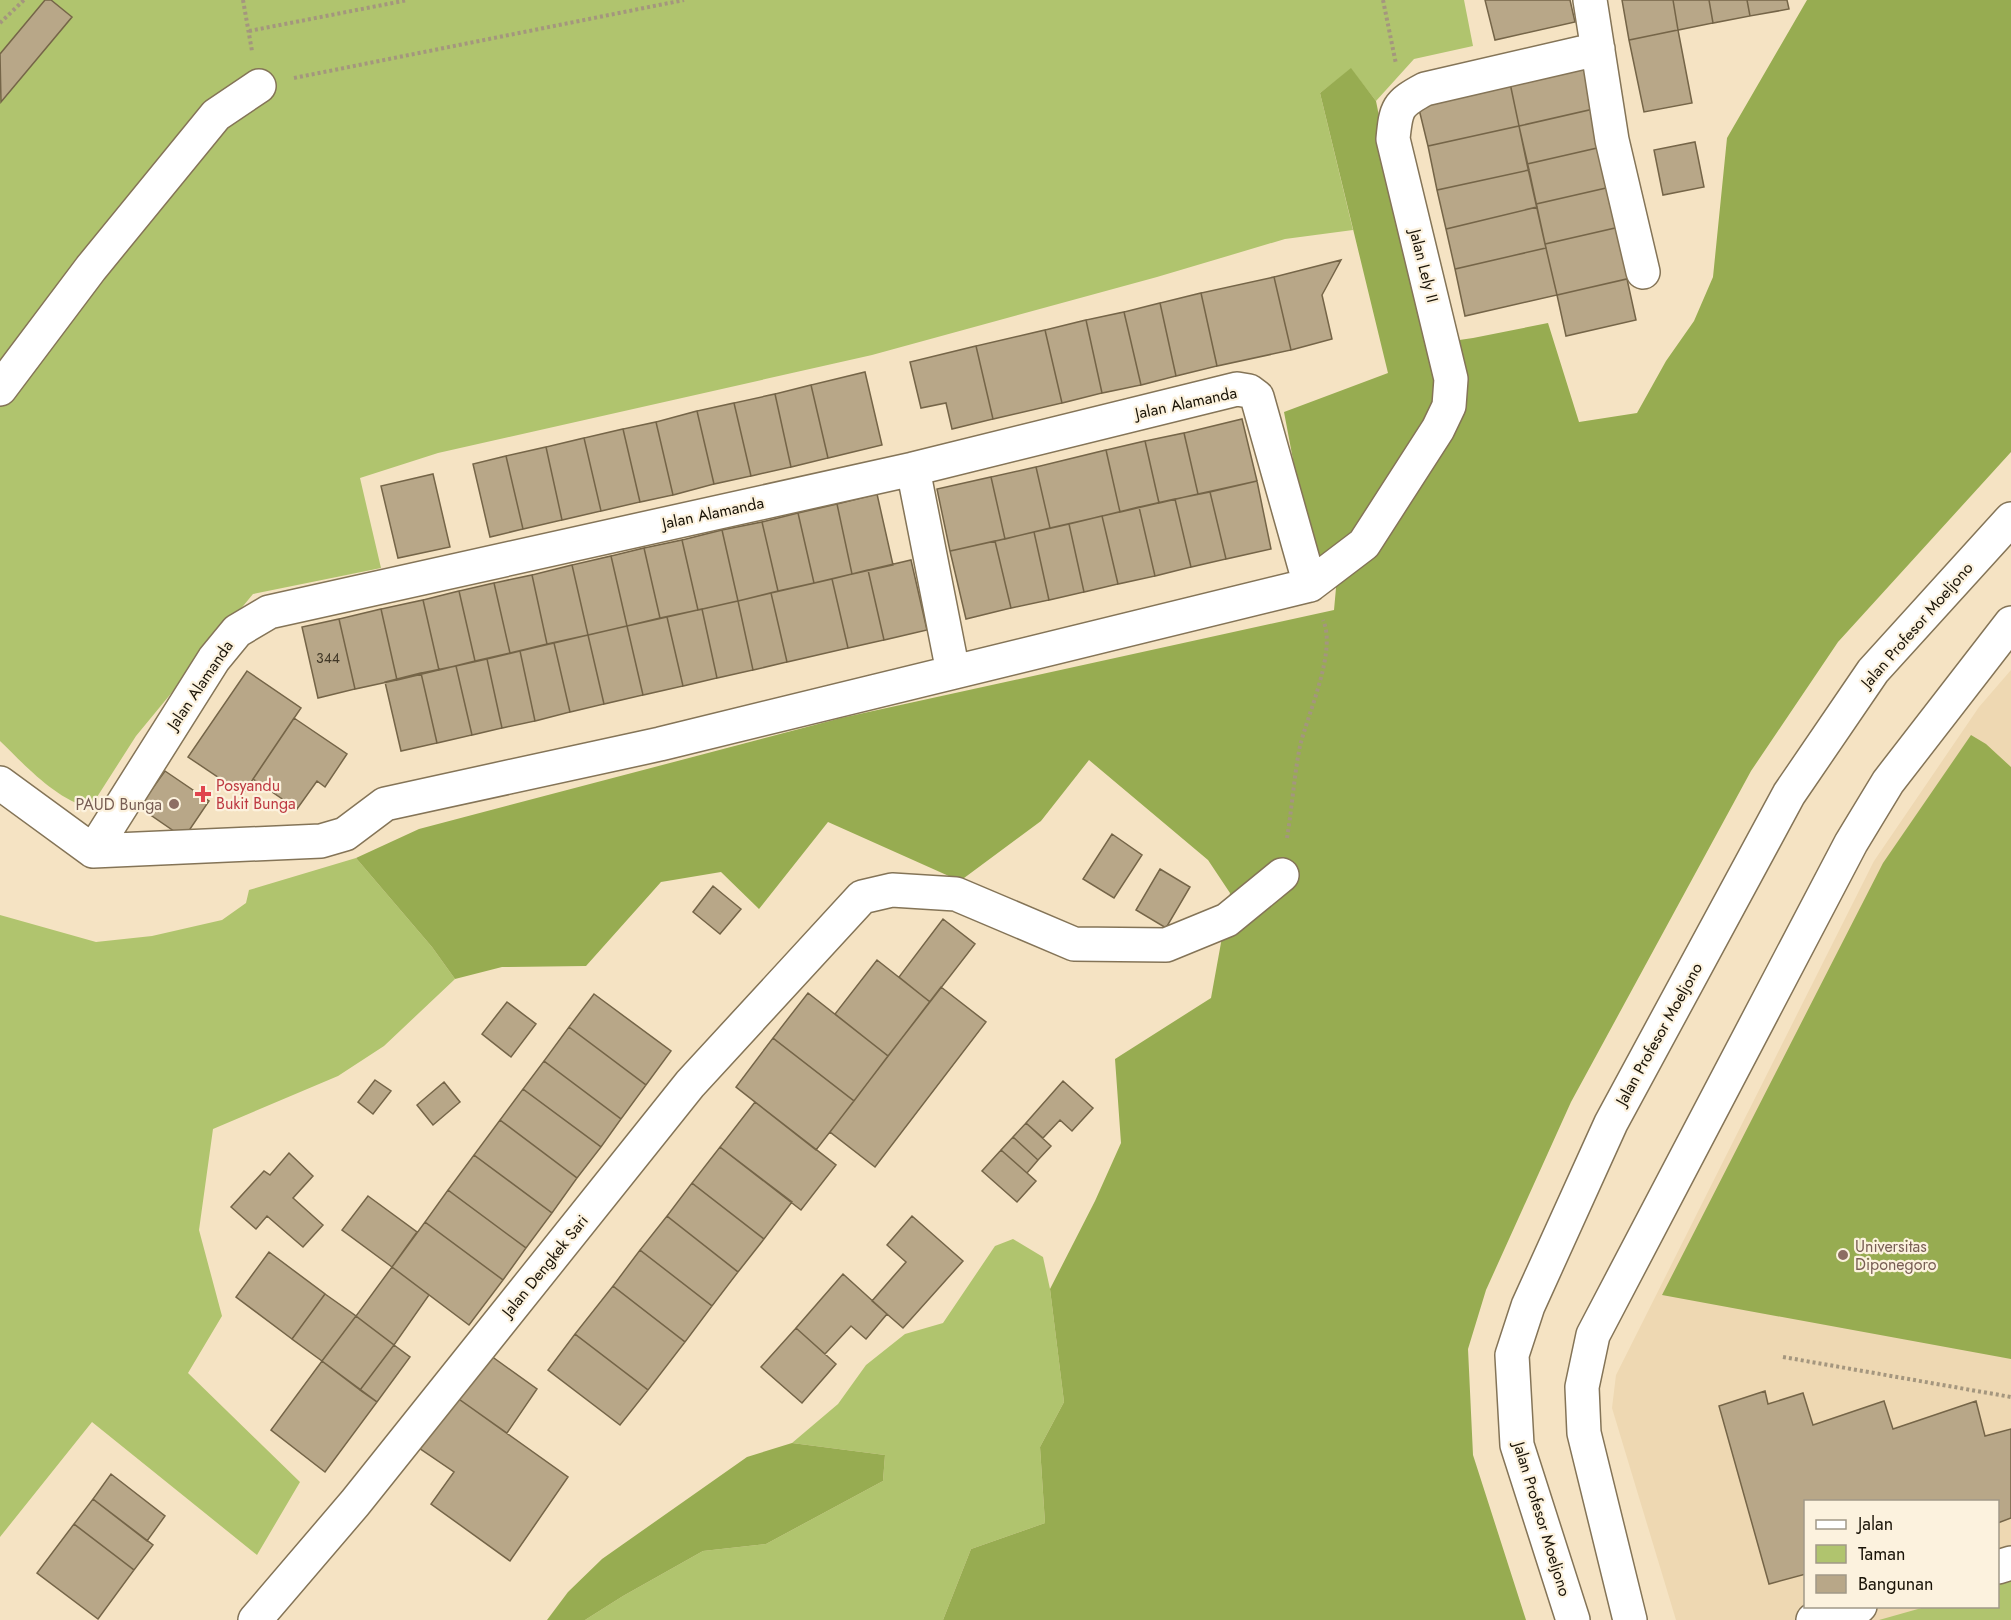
<svg xmlns="http://www.w3.org/2000/svg" width="2011" height="1620" viewBox="0 0 2011 1620" font-family="Jost,sans-serif">
	<style>
		.built { fill: #eed8b2; fill-rule: evenodd }
		.green { fill: #b0c46e }
		.forest { fill: #97ac51 }
		.building { fill: #b8a788; stroke: #756548; stroke-width: 1.5 }
		.lines { fill: none; stroke-linecap: round; stroke-linejoin: round }
		.minor-casing { stroke: #847457; stroke-width: 36 }
		.path { stroke: #a4967e; stroke-width: 4; stroke-dasharray: 3 3; stroke-linecap: butt }
		.minor { stroke: #fff; stroke-width: 33 }
		.health-dot { fill: #e0444e; stroke: #fcf2de; stroke-width: 2 }
		.education-dot { fill: #8d6e63; stroke: #fcf2de; stroke-width: 2 }
		.labels { text-anchor: middle; dominant-baseline: central; stroke-width: 4.5; stroke-linejoin: round; paint-order: stroke }
		.number-label { font-size: 14px; fill: #413827 }
		.street-label { font-size: 16px; fill: #191307; stroke: #fcf2de }
		.health-label { font-size: 16px; fill: #be3a42; stroke: #fcf2de; text-anchor: start }
		.education-label { font-size: 16px; fill: #785e54; stroke: #fcf2de; text-anchor: end }
	</style>
	<rect width="100%" height="100%" fill="#f5e3c3"/>
	<path class="built" d="M 2011,670 L 2011,1620 L 1676,1620 L 1612,1408 L 1616,1375 L 1874,861 L 1979,707 ZM 1806,1502 L 1998,1502 L 1998,1606 L 1806,1606 Z"/>
	<path class="green" d="M 0,0 L 1464,0 L 1473,46 L 1414,59 L 1376,101 L 1351,69 L 1320,93 L 1353,230 L 1285,239 L 1157,277 L 872,355 L 438,453 L 360,478 L 381,568 L 253,594 L 136,736 L 90,808 C 54,798 26,766 0,741 Z
		M 356,858 L 432,947 L 455,979 L 384,1046 L 338,1076 L 213,1129 L 199,1230 L 222,1316 L 188,1373 L 300,1482 L 257,1555 L 92,1422 L 0,1537 L 0,915 L 96,942 L 152,936 L 222,920 L 246,903 L 249,890 Z
		M 1013,1239 L 1043,1257 L 1050,1289 L 1064,1402 L 1040,1447 L 1045,1523 L 971,1549 L 943,1620 L 585,1620 L 623,1596 L 703,1551 L 766,1544 L 883,1481 L 885,1455 L 792,1443 L 838,1404 L 866,1365 L 905,1334 L 943,1323 L 995,1246 Z
		M 2011,1581 L 2011,1620 L 1879,1620 L 1925,1607 L 1998,1606 L 1998,1585 Z"/>
	<path class="forest" d="M 1807,0 L 2011,0 L 2011,452 L 1838,642 L 1751,771 L 1571,1102 L 1486,1290 L 1468,1349 L 1473,1455 L 1526,1620 L 943,1620 L 971,1549 L 1045,1523 L 1040,1447 L 1064,1402 L 1050,1289 L 1095,1201 L 1121,1143 L 1115,1059 L 1211,998 L 1230,893 L 1208,860 L 1089,760 L 1041,821 L 960,881 L 828,822 L 759,909 L 721,872 L 661,882 L 586,966 L 502,967 L 455,979 L 432,947 L 356,858 L 419,829 L 841,718 L 1334,610 L 1336,588 L 1309,544 L 1284,412 L 1388,373 L 1320,93 L 1351,68 L 1376,101 L 1425,345 L 1473,338 L 1548,323 L 1579,422 L 1637,413 L 1666,361 L 1694,321 L 1713,277 L 1727,138 Z
		M 1971,735 L 1986,744 L 2011,767 L 2011,1359 L 1662,1295 L 1883,863 Z
		M 792,1443 L 885,1455 L 883,1481 L 766,1544 L 703,1551 L 623,1596 L 585,1620 L 547,1620 L 568,1592 L 602,1559 L 747,1457 Z"/>
	<path class="building" d="M 45,0 L 51,0 L 72,17 L 1,102 L 0,54 Z
		M 1485,0 L 1570,0 L 1575,22 L 1495,40 Z
		M 1622,0 L 1673,0 L 1678,30 L 1629,40 Z
		M 1673,0 L 1709,0 L 1713,23 L 1678,30 Z
		M 1709,0 L 1747,0 L 1750,16 L 1713,23 Z
		M 1747,0 L 1787,0 L 1789,9 L 1750,16 Z
		M 1678,30 L 1692,103 L 1644,112 L 1629,40 Z
		M 1589,66 L 1598,108 L 1519,126 L 1510,83 Z
		M 1510,83 L 1519,126 L 1428,146 L 1418,105 Z
		M 1598,108 L 1606,146 L 1527,164 L 1519,126 Z
		M 1519,126 L 1529,170 L 1437,190 L 1428,146 Z
		M 1695,142 L 1704,187 L 1663,195 L 1654,150 Z
		M 1606,146 L 1615,186 L 1536,204 L 1527,164 Z
		M 1529,170 L 1537,207 L 1446,229 L 1437,190 Z
		M 1615,186 L 1624,226 L 1545,244 L 1536,204 Z
		M 1537,207 L 1546,248 L 1455,269 L 1446,229 Z
		M 1624,226 L 1635,277 L 1557,295 L 1545,244 Z
		M 1546,248 L 1557,295 L 1465,316 L 1455,269 Z
		M 1341,260 L 1322,295 L 1332,339 L 1291,350 L 1274,277 Z
		M 1274,277 L 1291,350 L 1217,366 L 1201,293 Z
		M 1627,279 L 1636,320 L 1566,336 L 1557,295 Z
		M 1201,293 L 1217,366 L 1176,376 L 1160,303 Z
		M 1160,303 L 1176,376 L 1141,385 L 1124,312 Z
		M 1124,312 L 1141,385 L 1102,393 L 1086,320 Z
		M 1086,320 L 1102,393 L 1062,403 L 1045,330 Z
		M 1045,330 L 1062,403 L 993,419 L 976,346 Z
		M 976,346 L 993,419 L 952,429 L 946,403 L 921,408 L 910,362 Z
		M 865,372 L 882,445 L 828,458 L 811,385 Z
		M 811,385 L 828,458 L 791,467 L 775,394 Z
		M 775,394 L 791,467 L 751,476 L 734,403 Z
		M 734,403 L 751,476 L 714,484 L 697,411 Z
		M 697,411 L 714,484 L 673,495 L 656,422 Z
		M 1242,419 L 1257,481 L 1198,494 L 1184,433 Z
		M 656,422 L 673,495 L 640,502 L 623,429 Z
		M 623,429 L 640,502 L 601,511 L 584,438 Z
		M 1184,433 L 1198,494 L 1159,503 L 1145,441 Z
		M 584,438 L 601,511 L 562,520 L 546,447 Z
		M 1145,441 L 1159,503 L 1120,512 L 1106,450 Z
		M 546,447 L 562,520 L 523,529 L 506,456 Z
		M 1106,450 L 1120,512 L 1050,528 L 1036,467 Z
		M 506,456 L 523,529 L 490,537 L 473,464 Z
		M 1036,467 L 1050,528 L 1005,539 L 991,477 Z
		M 433,474 L 450,547 L 398,558 L 381,486 Z
		M 991,477 L 1005,539 L 950,551 L 937,489 Z
		M 1257,481 L 1271,549 L 1226,559 L 1210,492 Z
		M 1210,492 L 1226,559 L 1191,567 L 1175,499 Z
		M 877,494 L 893,565 L 852,574 L 837,504 Z
		M 1175,499 L 1191,567 L 1155,576 L 1139,507 Z
		M 837,504 L 852,574 L 814,583 L 798,513 Z
		M 1139,507 L 1155,576 L 1118,584 L 1102,516 Z
		M 798,513 L 814,583 L 778,591 L 762,522 Z
		M 1102,516 L 1118,584 L 1084,592 L 1069,524 Z
		M 762,522 L 778,591 L 738,601 L 722,530 Z
		M 1069,524 L 1084,592 L 1049,600 L 1034,532 Z
		M 722,530 L 738,601 L 698,610 L 682,540 Z
		M 1034,532 L 1049,600 L 1011,608 L 995,541 Z
		M 682,540 L 698,610 L 660,618 L 644,548 Z
		M 995,541 L 1011,608 L 966,619 L 950,551 Z
		M 644,548 L 660,618 L 627,626 L 611,556 Z
		M 611,556 L 627,626 L 588,635 L 572,565 Z
		M 911,560 L 927,630 L 884,640 L 868,570 Z
		M 572,565 L 588,635 L 547,644 L 532,575 Z
		M 868,570 L 884,640 L 848,648 L 832,579 Z
		M 532,575 L 547,644 L 510,653 L 494,583 Z
		M 832,579 L 848,648 L 787,662 L 771,593 Z
		M 494,583 L 510,653 L 475,661 L 459,591 Z
		M 459,591 L 475,661 L 439,670 L 423,600 Z
		M 771,593 L 787,662 L 753,670 L 738,601 Z
		M 423,600 L 439,670 L 397,680 L 381,609 Z
		M 738,601 L 753,670 L 717,678 L 702,609 Z
		M 381,609 L 397,680 L 355,689 L 339,619 Z
		M 702,609 L 717,678 L 683,686 L 667,617 Z
		M 667,617 L 683,686 L 643,695 L 627,626 Z
		M 339,619 L 355,689 L 318,698 L 302,627 Z
		M 627,626 L 643,695 L 604,704 L 588,635 Z
		M 588,635 L 604,704 L 570,712 L 554,643 Z
		M 554,643 L 570,712 L 535,721 L 520,651 Z
		M 520,651 L 535,721 L 502,728 L 487,659 Z
		M 487,659 L 502,728 L 472,735 L 456,666 Z
		M 456,666 L 472,735 L 437,743 L 421,673 Z
		M 247,671 L 301,708 L 243,794 L 188,757 Z
		M 421,673 L 437,743 L 401,751 L 385,682 Z
		M 294,718 L 347,754 L 325,787 L 317,781 L 297,809 L 253,779 Z
		M 165,771 L 209,801 L 184,838 L 139,807 Z
		M 1112,834 L 1142,855 L 1114,898 L 1083,879 Z
		M 1160,869 L 1190,887 L 1166,928 L 1136,910 Z
		M 713,886 L 741,909 L 720,934 L 693,912 Z
		M 943,919 L 975,944 L 930,1002 L 899,977 Z
		M 877,960 L 930,1002 L 888,1056 L 835,1014 Z
		M 941,987 L 986,1022 L 875,1167 L 830,1132 Z
		M 808,993 L 888,1056 L 854,1101 L 773,1038 Z
		M 594,994 L 671,1051 L 646,1085 L 569,1027 Z
		M 507,1002 L 536,1024 L 511,1057 L 482,1034 Z
		M 569,1027 L 646,1085 L 621,1119 L 544,1061 Z
		M 773,1038 L 854,1101 L 816,1150 L 736,1087 Z
		M 544,1061 L 621,1119 L 601,1147 L 523,1089 Z
		M 375,1080 L 391,1091 L 373,1114 L 358,1102 Z
		M 1063,1081 L 1093,1108 L 1072,1131 L 1060,1120 L 1043,1138 L 1026,1123 Z
		M 444,1082 L 460,1102 L 433,1125 L 417,1105 Z
		M 523,1089 L 601,1147 L 577,1178 L 500,1120 Z
		M 755,1102 L 836,1165 L 801,1210 L 720,1147 Z
		M 500,1120 L 577,1178 L 552,1213 L 474,1155 Z
		M 1026,1123 L 1051,1146 L 1038,1160 L 1013,1137 Z
		M 1013,1137 L 1038,1160 L 1027,1173 L 1001,1150 Z
		M 720,1147 L 792,1202 L 764,1239 L 692,1183 Z
		M 1001,1150 L 1036,1181 L 1017,1202 L 982,1171 Z
		M 289,1153 L 313,1176 L 293,1198 L 323,1225 L 303,1247 L 267,1216 L 256,1229 L 231,1207 L 264,1171 L 270,1175 Z
		M 474,1155 L 552,1213 L 526,1248 L 448,1190 Z
		M 692,1183 L 764,1239 L 738,1272 L 667,1216 Z
		M 448,1190 L 526,1248 L 503,1280 L 425,1222 Z
		M 368,1196 L 417,1232 L 392,1267 L 342,1230 Z
		M 667,1216 L 738,1272 L 712,1306 L 640,1250 Z
		M 912,1216 L 963,1261 L 903,1328 L 872,1301 L 906,1262 L 887,1245 Z
		M 425,1222 L 503,1280 L 469,1325 L 392,1267 Z
		M 640,1250 L 712,1306 L 685,1342 L 613,1286 Z
		M 269,1252 L 325,1294 L 292,1339 L 236,1297 Z
		M 392,1267 L 429,1295 L 394,1345 L 356,1316 Z
		M 843,1274 L 887,1314 L 866,1339 L 851,1326 L 825,1354 L 796,1328 Z
		M 613,1286 L 685,1342 L 648,1390 L 575,1334 Z
		M 325,1294 L 356,1316 L 322,1361 L 292,1339 Z
		M 356,1316 L 394,1345 L 360,1390 L 322,1361 Z
		M 796,1328 L 836,1364 L 802,1403 L 761,1367 Z
		M 575,1334 L 648,1390 L 620,1425 L 548,1370 Z
		M 394,1345 L 410,1357 L 377,1402 L 360,1390 Z
		M 487,1353 L 537,1389 L 507,1433 L 456,1397 Z
		M 322,1361 L 377,1402 L 325,1472 L 271,1430 Z
		M 1765,1391 L 1768,1404 L 1803,1393 L 1813,1425 L 1884,1401 L 1893,1429 L 1976,1401 L 1985,1436 L 2011,1429 L 2011,1518 L 1998,1523 L 1998,1502 L 1806,1502 L 1806,1574 L 1769,1584 L 1719,1406 Z
		M 456,1397 L 568,1477 L 510,1561 L 431,1504 L 454,1472 L 419,1448 Z
		M 111,1474 L 165,1516 L 147,1541 L 93,1499 Z
		M 93,1499 L 153,1545 L 134,1570 L 74,1524 Z
		M 74,1524 L 134,1570 L 98,1619 L 37,1573 Z"/>
	<g class="lines">
		<g class="minor-casing">
			<path id="minor" d="M 1590,0 L 1612,140 L 1643,272
				M 0,389 L 91,268 L 216,115 L 259,86
				M 913,469 L 953,672
				M 0,783 L 93,851 L 214,659 L 237,631 L 269,612 L 913,469 L 1237,389 L 1249,391 L 1257,397 L 1310,585
				M 93,851 L 321,841 L 345,834 L 385,804 L 660,744 L 1310,585 L 1364,544 L 1438,429 L 1449,406 L 1451,379 L 1393,139 C 1396,108 1397,104 1425,89 L 1598,49
				M 1998,1567 L 2011,1563
				M 255,1620 L 355,1503 L 690,1084 L 862,897 L 892,890 L 956,894 L 1074,944 L 1166,945 L 1227,920 L 1282,875
				M 1573,1620 L 1517,1445 L 1512,1355 L 1528,1306 L 1611,1123 L 1789,794 L 1873,671 L 2011,519
				M 1630,1620 L 1584,1433 L 1582,1387 L 1593,1335 L 1851,843 L 1888,782 L 2011,623
				M 1813,1620 L 1860,1606"/>
		</g>
		<path class="path" d="M 243,0 L 252,51
			M 1383,0 L 1396,64
			M 0,23 L 24,0
			M 249,31 L 408,0
			M 294,78 L 684,0
			M 1287,838 C 1292,808 1294,776 1300,746 C 1308,713 1337,651 1323,620
			M 1783,1357 L 2011,1397"/>
		<use href="#minor" class="minor"/>
	</g>
	<path class="health-dot" d="M200 785h6v6h6v6h-6v6h-6v-6h-6v-6h6z"/>
	<g class="education-dot">
		<circle cx="174" cy="804" r="6"/>
		<circle cx="1843" cy="1255" r="6"/>
	</g>
	<g class="labels">
		<g class="number-label">
			<text x="328" y="658">344</text>
		</g>
		<g class="street-label">
			<text transform="translate(1424 266) rotate(76)">Jalan Lely II</text>
			<text transform="translate(1186 403) rotate(-12)">Jalan Alamanda</text>
			<text transform="translate(713 513) rotate(-12)">Jalan Alamanda</text>
			<text transform="translate(1917 625) rotate(-49)">Jalan Profesor Moeljono</text>
			<text transform="translate(200 685) rotate(-56)">Jalan Alamanda</text>
			<text transform="translate(1659 1034) rotate(-61)">Jalan Profesor Moeljono</text>
			<text transform="translate(545 1266) rotate(-51)">Jalan Dengkek Sari</text>
			<text transform="translate(1542 1519) rotate(73)">Jalan Profesor Moeljono</text>
		</g>
		<g class="health-label">
			<text x="216" y="785">Posyandu<tspan x="216" dy="18">Bukit Bunga</tspan></text>
		</g>
		<g class="education-label">
			<text x="162" y="804">PAUD Bunga</text>
			<text x="1855" y="1246" text-anchor="start">Universitas<tspan x="1855" dy="18">Diponegoro</tspan></text>
		</g>
	</g>
	<rect x="1804" y="1500" width="195" height="108" fill="#fcf2de" stroke="#a19988" stroke-width="1.5"/>
	<rect x="1816" y="1520" width="30" height="9" fill="#ffffff" stroke="#a19988" stroke-width="1.5"/>
	<text x="1858" y="1530" font-size="18" fill="#191307">Jalan</text>
	<rect x="1816" y="1545" width="30" height="18" fill="#b0c46e" stroke="#a19988" stroke-width="1.5"/>
	<text x="1858" y="1560" font-size="18" fill="#191307">Taman</text>
	<rect x="1816" y="1575" width="30" height="18" fill="#b8a788" stroke="#a19988" stroke-width="1.5"/>
	<text x="1858" y="1590" font-size="18" fill="#191307">Bangunan</text>
</svg>
